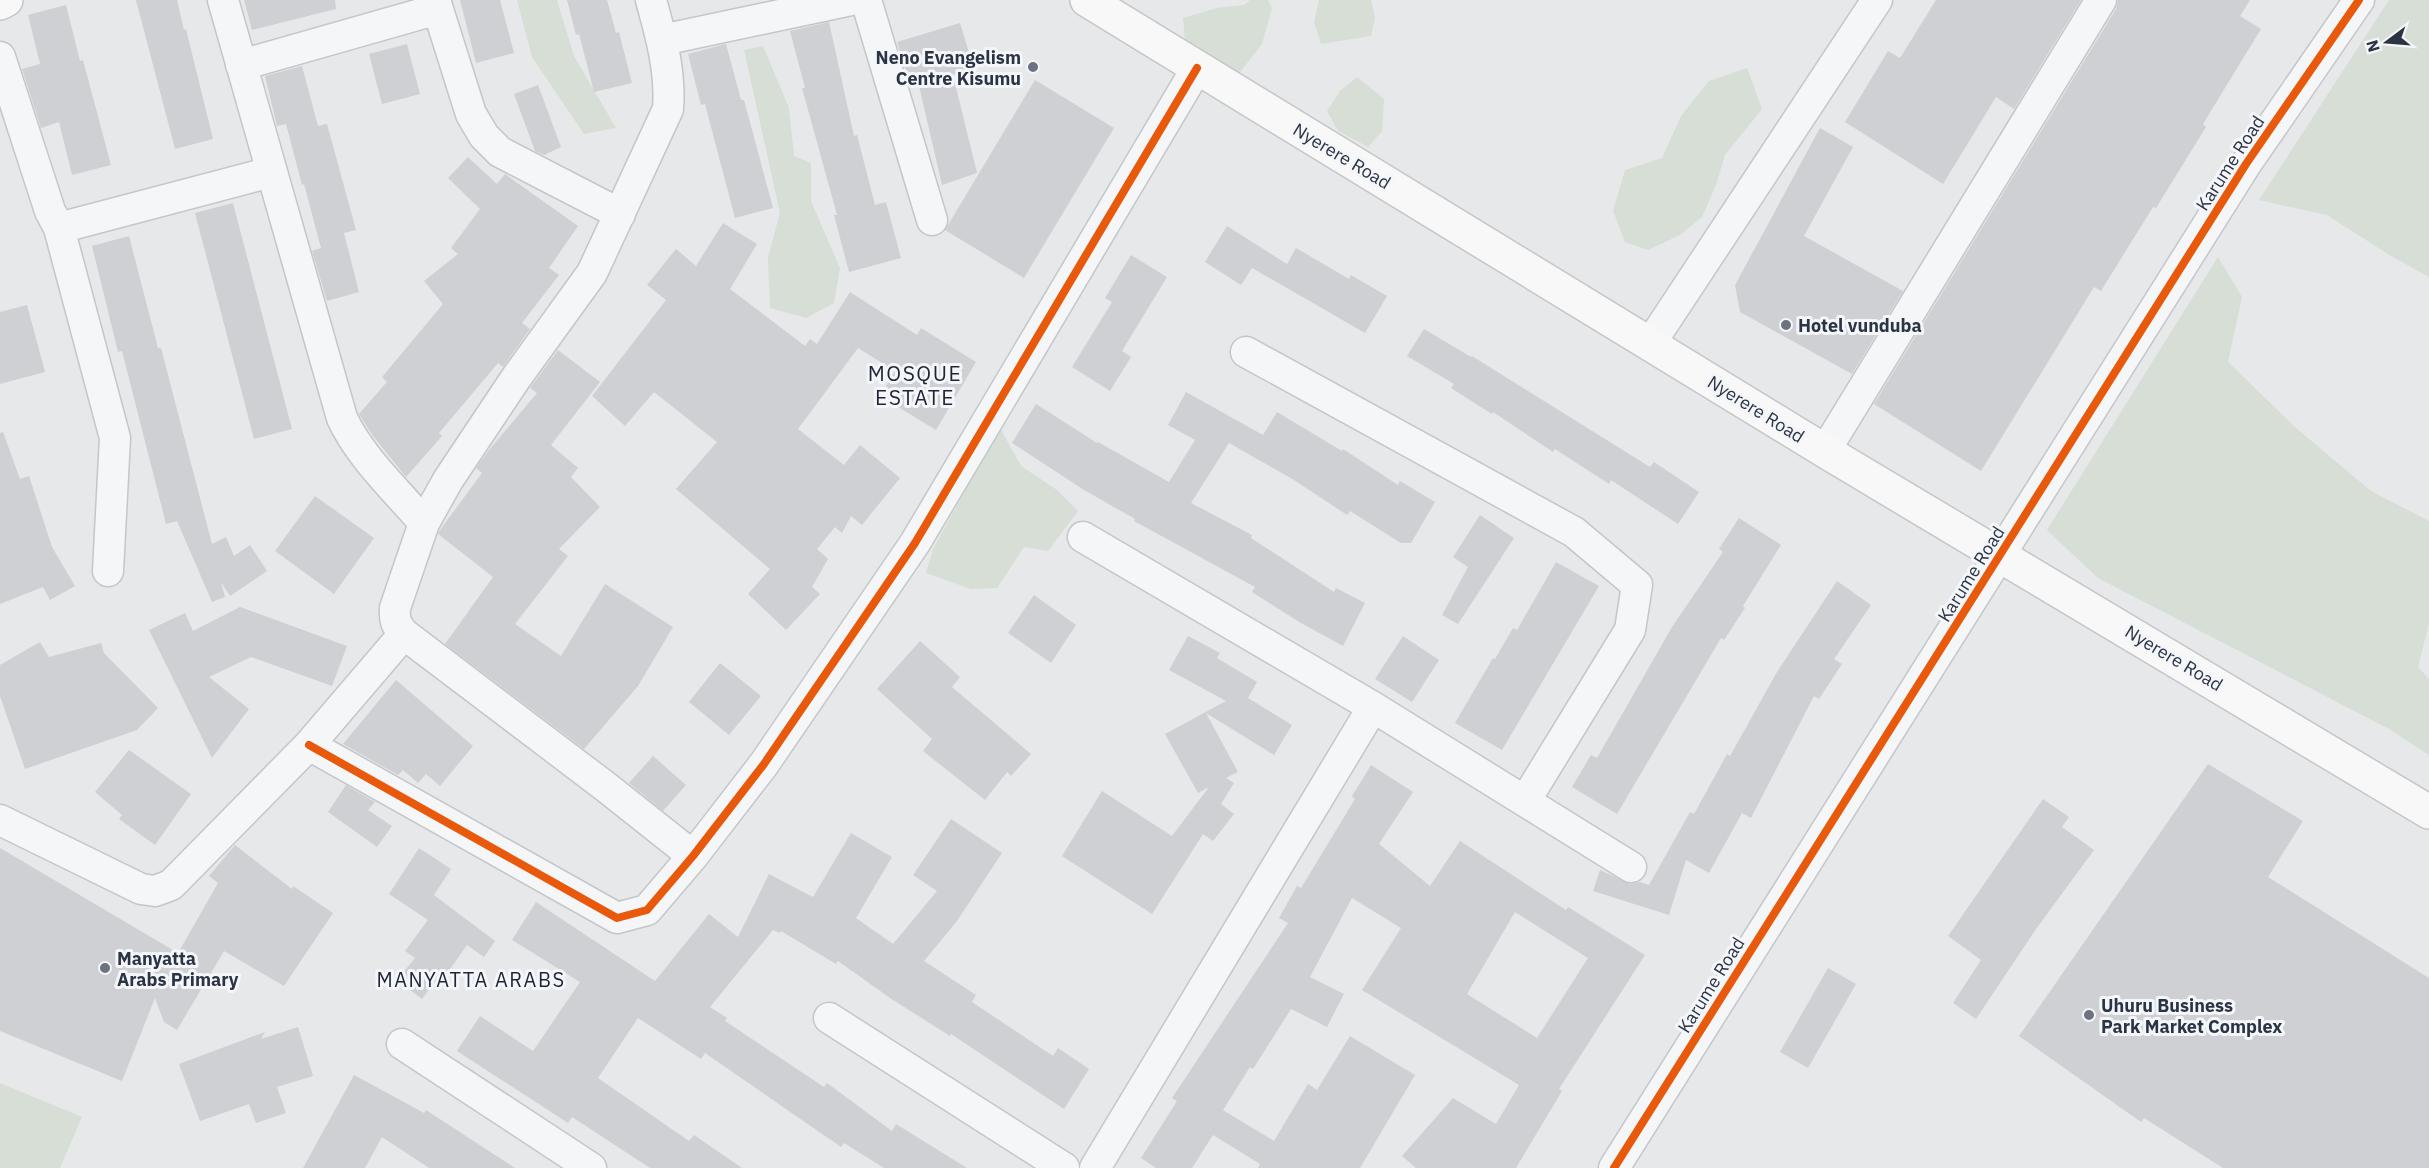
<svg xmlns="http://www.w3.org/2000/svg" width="2429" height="1168" viewBox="0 0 2429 1168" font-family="'IBM Plex Sans',sans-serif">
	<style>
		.green { fill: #d6ded6 }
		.building { fill: #ced0d3; fill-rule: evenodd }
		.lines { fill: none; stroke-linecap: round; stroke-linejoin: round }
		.street-casing { stroke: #c4c6c8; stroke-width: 33 }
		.secondary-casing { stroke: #c4c6c8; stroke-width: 36 }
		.street { stroke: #f5f6f7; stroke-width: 30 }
		.secondary { stroke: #f8f8f8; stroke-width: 33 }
		.cycleway-casing { stroke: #f4f6f9; stroke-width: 11 }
		.cycleway { stroke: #e8590c; stroke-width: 8 }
		.poi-dot { fill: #6c737f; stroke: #f4f6f9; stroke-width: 2 }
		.labels { text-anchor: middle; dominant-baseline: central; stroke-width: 6; stroke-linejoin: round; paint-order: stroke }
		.poi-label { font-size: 18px; font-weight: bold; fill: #2b3445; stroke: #f4f6f9; text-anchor: start }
		.street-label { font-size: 18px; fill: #2b3445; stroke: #f4f6f9 }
		.neighbourhood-label { font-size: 20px; letter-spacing: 1.5px; fill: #1d2536; stroke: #f4f6f9 }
		.quarter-label { font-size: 21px; letter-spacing: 1.5px; fill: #1d2536; stroke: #f4f6f9 }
	</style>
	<rect width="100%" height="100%" fill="#e6e8ea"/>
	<path class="green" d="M 517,0 L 557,0 L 574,56 L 616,128 L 584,134 L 532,57 Z
		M 1250,0 L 1268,0 L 1272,8 L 1262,44 L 1240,72 L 1207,62 L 1185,41 L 1183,18 L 1217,8 L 1244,5 Z
		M 1319,0 L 1371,0 L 1375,18 L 1371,36 L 1321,44 L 1314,22 Z
		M 2389,0 L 2429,0 L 2429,277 L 2391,256 L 2327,215 L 2259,200 Z
		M 763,46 L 789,108 L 794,156 L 811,163 L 811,201 L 840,268 L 834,303 L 806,318 L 770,308 L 768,257 L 780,213 L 744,50 Z
		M 1747,68 L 1762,109 L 1725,155 L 1716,185 L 1702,217 L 1680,235 L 1648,250 L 1625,242 L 1613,211 L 1625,170 L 1662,158 L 1681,116 L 1709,81 Z
		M 1357,77 L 1384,99 L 1382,131 L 1368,147 L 1338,131 L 1327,111 L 1340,91 Z
		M 2218,257 L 2242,297 L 2228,362 L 2296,428 L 2371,491 L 2429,521 L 2429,623 L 2418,667 L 2429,679 L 2429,755 L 2389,729 L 2098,578 L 2047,530 Z
		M 1000,428 L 1021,466 L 1057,490 L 1078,511 L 1048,551 L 1024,547 L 997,588 L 971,589 L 926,573 L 933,549 Z
		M 0,1083 L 82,1117 L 60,1168 L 0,1168 Z"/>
	<path class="building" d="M 136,0 L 177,0 L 184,30 L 186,29 L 213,139 L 175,149 Z
		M 244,0 L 335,0 L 336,9 L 252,30 Z
		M 460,0 L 500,0 L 514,53 L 476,63 Z
		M 567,0 L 607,0 L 616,33 L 619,32 L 632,83 L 594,92 L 579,34 L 576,35 Z
		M 1936,0 L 2081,0 L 2014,109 L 1996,97 L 1943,184 L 1845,122 L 1888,51 L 1900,58 Z
		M 2118,0 L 2250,0 L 2240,16 L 2261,29 L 2203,124 L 2206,127 L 2156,208 L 2153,207 L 2101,291 L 2094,287 L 1981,471 L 1874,404 L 2116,9 Z
		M 66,5 L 80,61 L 83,60 L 111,165 L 72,175 L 59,122 L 41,128 L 22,69 L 40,64 L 28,15 Z
		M 829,22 L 854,136 L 857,135 L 875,205 L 886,202 L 901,258 L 849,272 L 834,215 L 837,215 L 802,88 L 805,88 L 790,31 Z
		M 960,23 L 974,69 L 953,75 L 977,173 L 942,185 L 919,86 L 911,88 L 897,42 Z
		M 407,44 L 420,94 L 382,104 L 369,54 Z
		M 726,44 L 741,100 L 744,100 L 773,208 L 735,218 L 705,104 L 701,105 L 688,54 Z
		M 302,66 L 318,126 L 327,124 L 356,230 L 344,233 L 359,292 L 327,301 L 312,251 L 321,248 L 304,184 L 302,185 L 286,124 L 277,126 L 265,76 Z
		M 1035,80 L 1114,128 L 1024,278 L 945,230 Z
		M 538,85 L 561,147 L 544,155 L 535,151 L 514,94 Z
		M 1820,128 L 1853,147 L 1804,236 L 1903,291 L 1852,374 L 1740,312 L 1735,285 Z
		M 468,157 L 497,184 L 505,174 L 578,226 L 549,268 L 559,275 L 522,323 L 530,329 L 503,367 L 498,363 L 439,433 L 442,436 L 406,477 L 373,436 L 359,414 L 387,382 L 382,377 L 443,304 L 424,281 L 458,254 L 451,248 L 480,209 L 448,178 Z
		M 233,203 L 292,429 L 254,439 L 195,213 Z
		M 723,223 L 757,244 L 730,289 L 805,346 L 810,339 L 817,344 L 850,292 L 917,335 L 921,328 L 976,362 L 936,430 L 880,396 L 895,371 L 858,348 L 798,429 L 844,465 L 860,445 L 900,478 L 862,525 L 851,516 L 842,533 L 835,527 L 817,549 L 828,559 L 812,587 L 820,594 L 786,630 L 748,594 L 770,569 L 676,489 L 717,442 L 654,392 L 625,426 L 592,396 L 666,300 L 647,285 L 676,249 L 696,266 Z
		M 1227,226 L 1287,264 L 1296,248 L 1349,279 L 1351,275 L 1387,296 L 1365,333 L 1252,268 L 1241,285 L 1205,262 Z
		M 129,236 L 158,348 L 161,348 L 212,544 L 226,537 L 234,556 L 250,545 L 267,571 L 230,596 L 221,582 L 225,597 L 212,602 L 177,521 L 166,524 L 122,351 L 118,352 L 92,246 Z
		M 1131,255 L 1167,277 L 1122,351 L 1131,357 L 1110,391 L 1072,367 L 1112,302 L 1105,298 Z
		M 27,305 L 45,372 L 0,384 L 0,312 Z
		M 1424,329 L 1471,357 L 1472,356 L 1650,467 L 1654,462 L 1699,492 L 1678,524 L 1611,480 L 1609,484 L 1555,449 L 1553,452 L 1493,412 L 1492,414 L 1451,388 L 1454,384 L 1407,356 Z
		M 558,350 L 600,382 L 551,445 L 578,468 L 571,477 L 600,507 L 559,549 L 568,556 L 515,624 L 561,656 L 605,584 L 673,627 L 638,686 L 584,749 L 445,644 L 493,577 L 438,534 L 440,530 L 482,473 L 476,468 L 489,450 L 537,393 L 530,388 Z
		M 1186,392 L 1263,435 L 1277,412 L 1342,451 L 1343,449 L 1398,485 L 1400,481 L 1435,502 L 1411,543 L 1401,543 L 1350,511 L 1347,515 L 1294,480 L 1229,443 L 1191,503 L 1252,535 L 1251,538 L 1334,592 L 1336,588 L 1365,603 L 1343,646 L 1301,623 L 1252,592 L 1255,587 L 1134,521 L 1135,519 L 1084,490 L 1012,443 L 1036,404 L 1097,443 L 1098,442 L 1169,482 L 1195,440 L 1168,425 Z
		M 3,432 L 20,479 L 29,476 L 52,547 L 75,586 L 50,600 L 43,587 L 0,604 L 0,433 Z
		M 315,496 L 374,538 L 334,594 L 275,551 Z
		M 1480,515 L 1514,538 L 1458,624 L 1442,615 L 1468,567 L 1453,557 Z
		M 1739,518 L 1781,545 L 1743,606 L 1745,608 L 1724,640 L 1721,638 L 1617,814 L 1572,787 L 1591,755 L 1597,758 L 1672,627 L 1723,552 L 1719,549 Z
		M 1556,562 L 1599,586 L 1502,750 L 1455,723 L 1493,658 L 1495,659 L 1513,628 L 1517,630 Z
		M 1837,581 L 1871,605 L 1834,659 L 1842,664 L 1819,699 L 1814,696 L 1751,818 L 1742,813 L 1709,873 L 1686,860 L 1669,915 L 1593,891 L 1600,870 L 1630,884 L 1640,882 L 1649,885 L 1690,812 L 1694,814 L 1727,754 L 1730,756 L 1777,672 Z
		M 1034,595 L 1076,625 L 1051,663 L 1008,633 Z
		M 240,607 L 347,646 L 332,686 L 251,657 L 209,677 L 249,709 L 212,758 L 149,630 L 185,613 L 193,631 Z
		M 1188,636 L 1220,653 L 1217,658 L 1257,682 L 1248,698 L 1292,725 L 1274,755 L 1206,713 L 1238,772 L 1226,778 L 1234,783 L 1221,804 L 1234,814 L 1213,841 L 1203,834 L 1152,914 L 1062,856 L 1102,791 L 1172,836 L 1209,787 L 1198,793 L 1165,734 L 1226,701 L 1169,670 Z
		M 1403,636 L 1439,660 L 1412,702 L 1375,679 Z
		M 920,641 L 960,677 L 952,687 L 1031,754 L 1011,776 L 1007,772 L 985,800 L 923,751 L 932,739 L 877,689 Z
		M 40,642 L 49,657 L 101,643 L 104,653 L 158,708 L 137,730 L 25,769 L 0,696 L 0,665 Z
		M 720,663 L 761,696 L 729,735 L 689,702 Z
		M 396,680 L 473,746 L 440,786 L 426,774 L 418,783 L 403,770 L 398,775 L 343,744 Z
		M 129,750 L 191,794 L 155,845 L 119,819 L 122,815 L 95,792 Z
		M 653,756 L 686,785 L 663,811 L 629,783 Z
		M 2208,764 L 2303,821 L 2268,877 L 2429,978 L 2429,1168 L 2223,1168 L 2144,1118 L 2141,1122 L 2019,1036 Z
		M 1371,765 L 1413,792 L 1379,844 L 1430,886 L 1460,841 L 1566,910 L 1568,907 L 1645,955 L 1559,1089 L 1562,1091 L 1516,1168 L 1416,1168 L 1402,1156 L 1453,1098 L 1496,1124 L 1519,1085 L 1362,990 L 1401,928 L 1352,898 L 1310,977 L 1344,994 L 1327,1027 L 1291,1009 L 1253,1069 L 1250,1067 L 1223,1110 L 1274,1141 L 1308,1084 L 1317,1090 L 1350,1036 L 1415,1075 L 1360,1168 L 1258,1168 L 1260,1164 L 1213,1135 L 1192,1168 L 1156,1168 L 1141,1158 L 1177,1101 L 1172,1098 L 1288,923 L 1279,918 L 1297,886 L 1301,888 L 1355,799 L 1352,796 ZM 1515,912 L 1588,958 L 1537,1038 L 1467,994 Z
		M 346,785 L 375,802 L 368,810 L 392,826 L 377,847 L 328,812 Z
		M 2043,799 L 2069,817 L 2062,827 L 2094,850 L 2036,929 L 1976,1019 L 1953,1003 L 1981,960 L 1948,936 Z
		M 951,819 L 1002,853 L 957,921 L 924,961 L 976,995 L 972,1002 L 1053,1056 L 1058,1048 L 1089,1069 L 1064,1109 L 951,1034 L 950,1036 L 890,998 L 838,961 L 836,964 L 781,931 L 780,933 L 773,930 L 710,1007 L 727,1018 L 725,1021 L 824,1087 L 827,1083 L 892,1131 L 896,1124 L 967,1168 L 884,1168 L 844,1143 L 841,1147 L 705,1053 L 701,1059 L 638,1018 L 598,1078 L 689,1141 L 694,1135 L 742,1168 L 650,1168 L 572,1117 L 568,1123 L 457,1051 L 480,1016 L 533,1051 L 580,982 L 512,940 L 536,902 L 655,981 L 709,914 L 738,937 L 769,874 L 813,897 L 851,833 L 892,857 L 856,918 L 893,944 L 937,891 L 913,875 Z
		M 235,845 L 292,889 L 293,886 L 333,913 L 284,986 L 224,951 L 177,1030 L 164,1022 L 155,998 L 122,1081 L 0,1031 L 0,848 L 178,953 L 218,883 L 209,876 Z
		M 419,848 L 451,869 L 434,895 L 495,941 L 484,957 L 467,945 L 443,979 L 439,976 L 422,999 L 397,980 L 415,958 L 405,951 L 428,920 L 389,894 Z
		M 1828,968 L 1856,984 L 1808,1068 L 1780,1052 Z
		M 298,1027 L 313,1076 L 277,1087 L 286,1113 L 256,1123 L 249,1104 L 200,1121 L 179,1064 L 265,1032 L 261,1039 Z
		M 354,1075 L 424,1113 L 426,1110 L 515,1168 L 429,1168 L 382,1137 L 365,1168 L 303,1168 Z"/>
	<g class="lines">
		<g class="street-casing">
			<path id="street" d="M 223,0 L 342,418 C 360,457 396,490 424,523
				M 435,0 L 471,114 L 484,136 L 500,152 L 620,214
				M 651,0 C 661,36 671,72 668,109 L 592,273 L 516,378 L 448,480 L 424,523 L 395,608 C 394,620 396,625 404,634 L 606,787 L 693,856
				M 866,0 L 932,220
				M 662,40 L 851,0
				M 0,57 L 50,211 L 59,228 L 271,172
				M 241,65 L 438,9
				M 59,228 L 115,438 L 108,571
				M 1650,344 L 1877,0
				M 1246,352 L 1574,532 L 1637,585 L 1630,630 L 1525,801
				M 1825,451 L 2101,0
				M 1083,537 L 1373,707 L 1631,867
				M 309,745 L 617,918 L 647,910 L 693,856 L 764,764 L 915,543 L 1197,68
				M 0,820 L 141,889 L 155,891 L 171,885 L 309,745 L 404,634
				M 829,1018 L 1064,1168
				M 402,1044 L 591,1168
				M 1095,1168 L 1373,707
				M 1614,1168 L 2246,164 L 2359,0"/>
		</g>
		<g class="secondary-casing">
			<path id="secondary" d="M 1087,0 L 1825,451 L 2429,812
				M 0,3 L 6,0"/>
		</g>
		<use href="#street" class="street"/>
		<use href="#secondary" class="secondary"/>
		<g class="cycleway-casing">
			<path id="cycleway" d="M 309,745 L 617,918 L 647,910 L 693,856 L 764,764 L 915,543 L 1197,68
				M 1614,1168 L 2246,164 L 2359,0"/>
		</g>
		<use href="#cycleway" class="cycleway"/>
	</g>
	<g class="poi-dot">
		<circle cx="1033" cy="67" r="6"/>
		<circle cx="1786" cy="325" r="6"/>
		<circle cx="105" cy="968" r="6"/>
		<circle cx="2089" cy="1015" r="6"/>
	</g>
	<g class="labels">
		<g class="poi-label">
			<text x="1021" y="57" text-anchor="end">Neno Evangelism<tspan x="1021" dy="21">Centre Kisumu</tspan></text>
			<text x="1798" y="325">Hotel vunduba</text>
			<text x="117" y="958">Manyatta<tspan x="117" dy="21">Arabs Primary</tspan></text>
			<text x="2101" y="1005">Uhuru Business<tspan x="2101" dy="21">Park Market Complex</tspan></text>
		</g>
		<g class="street-label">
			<text transform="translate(1342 156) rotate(31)">Nyerere Road</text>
			<text transform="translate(2230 163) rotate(-57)">Karume Road</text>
			<text transform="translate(1756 409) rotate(32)">Nyerere Road</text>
			<text transform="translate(1971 574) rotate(-58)">Karume Road</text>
			<text transform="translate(2174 658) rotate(31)">Nyerere Road</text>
			<text transform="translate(1711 985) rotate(-58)">Karume Road</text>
		</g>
		<g class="neighbourhood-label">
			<text x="471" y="979">MANYATTA ARABS</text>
		</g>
		<g class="quarter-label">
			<text x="915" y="373">MOSQUE<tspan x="915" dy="24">ESTATE</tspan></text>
		</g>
	</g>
	<g transform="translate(2387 42) rotate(254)" stroke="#f4f6f9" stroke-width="4.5" paint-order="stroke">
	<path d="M0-4.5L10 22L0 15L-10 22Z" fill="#2b3445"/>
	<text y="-9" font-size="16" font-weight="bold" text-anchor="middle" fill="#2b3445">N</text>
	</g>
</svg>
